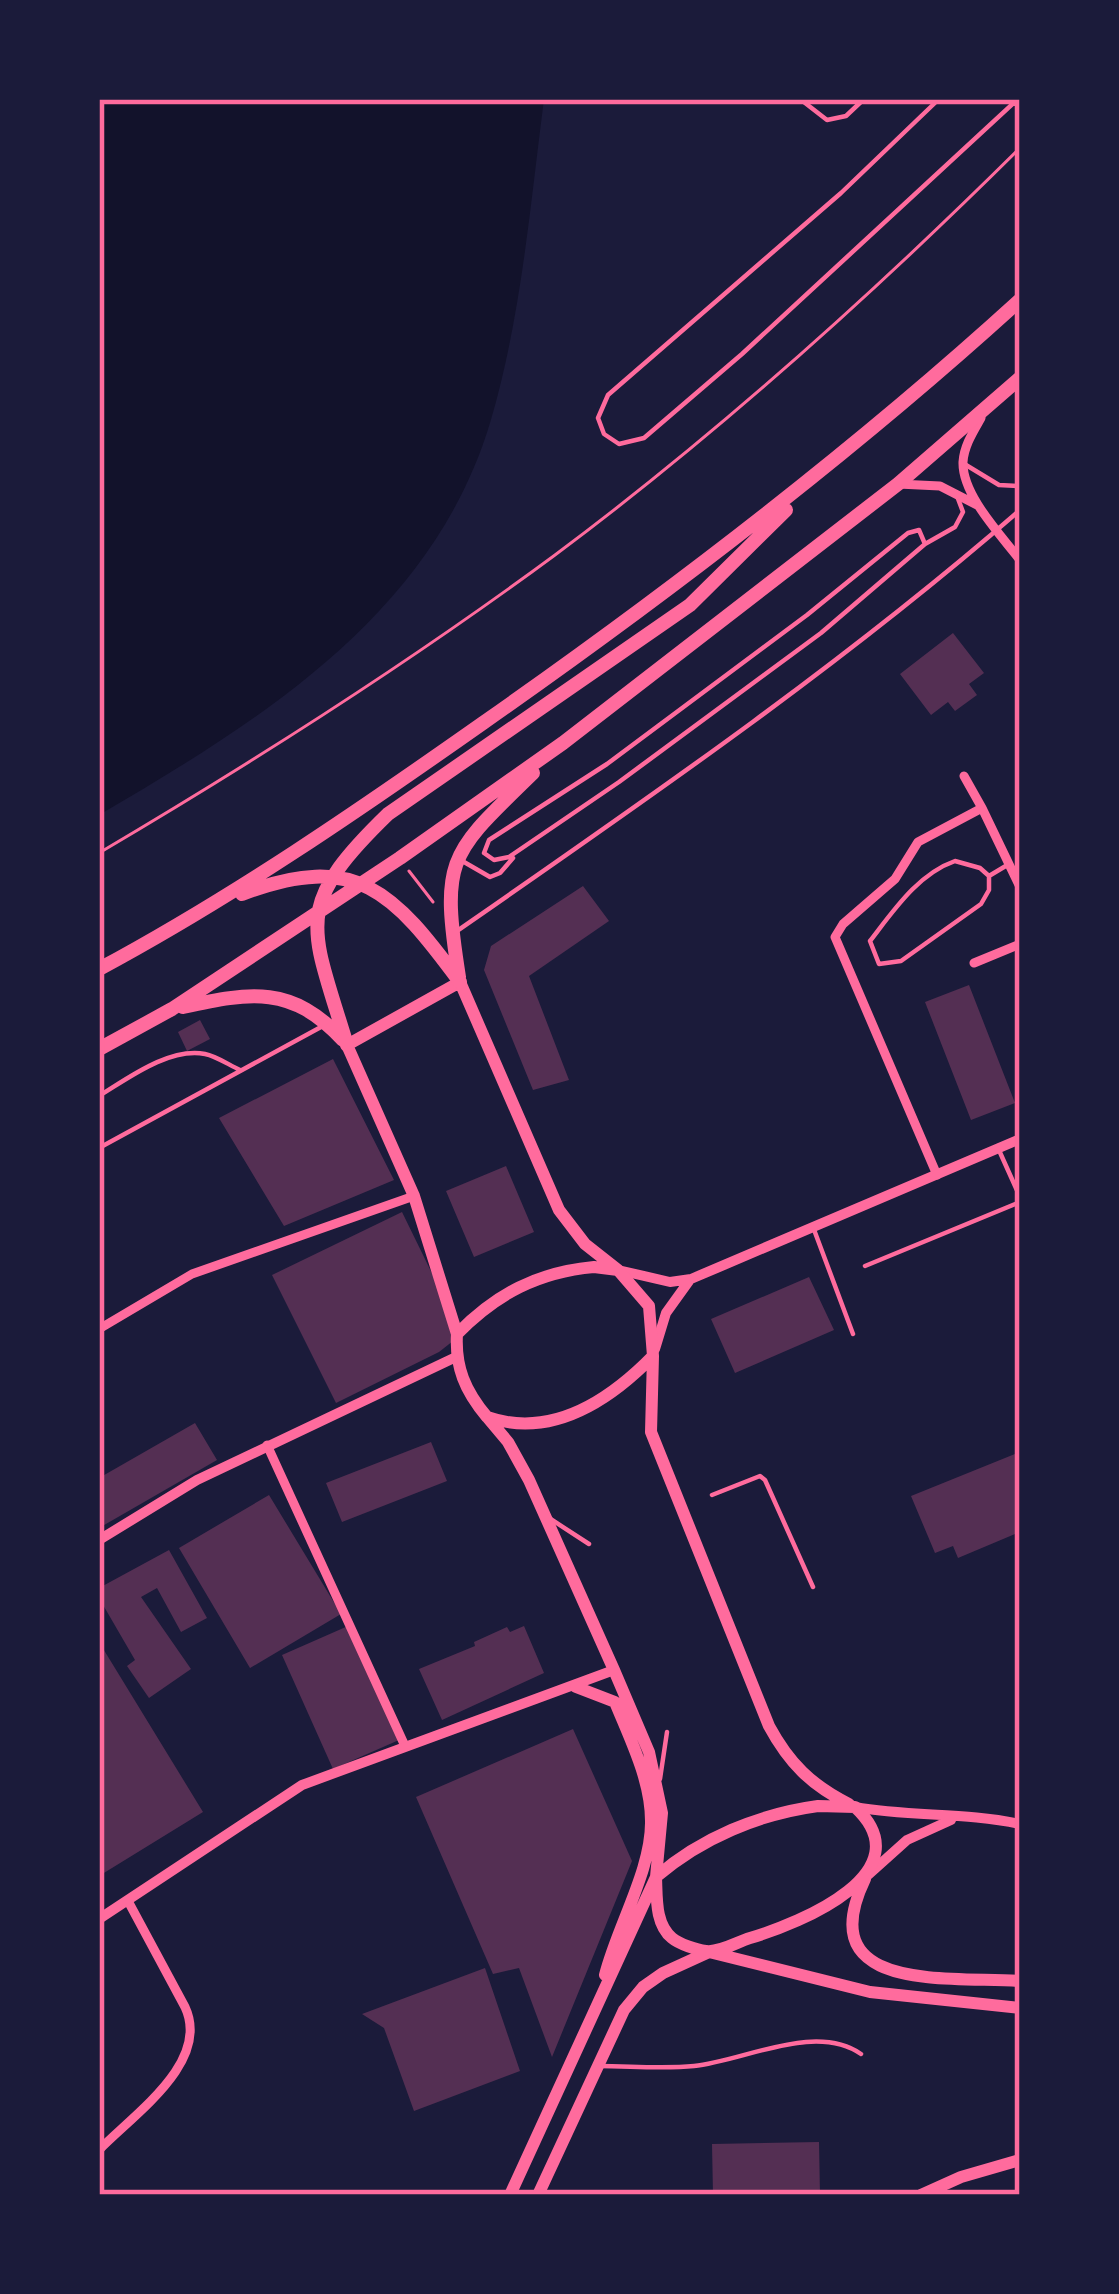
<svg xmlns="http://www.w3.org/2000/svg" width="1119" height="2294" viewBox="0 0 1119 2294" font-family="'Sofia Sans Condensed',sans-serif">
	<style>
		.water { fill: #12122b }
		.building { fill: #542f53 }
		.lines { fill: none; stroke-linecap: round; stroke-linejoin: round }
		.path { stroke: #ff6b9d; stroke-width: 3 }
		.service { stroke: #ff6b9d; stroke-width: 4.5 }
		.minor { stroke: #ff6b9d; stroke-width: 9 }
		.tertiary { stroke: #ff6b9d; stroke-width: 10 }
		.secondary { stroke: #ff6b9d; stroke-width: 12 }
		.primary { stroke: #ff6b9d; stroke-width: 14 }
		.neatline { fill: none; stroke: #ff6b9d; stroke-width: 4.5 }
	</style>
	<rect width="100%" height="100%" fill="#1b1b3a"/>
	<path class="water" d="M 99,99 L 544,99 C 530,207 521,319 490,423 C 432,615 261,720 99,815 Z"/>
	<path class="building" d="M 953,633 L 984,673 L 969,684 L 977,695 L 955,711 L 948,702 L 931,715 L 900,674 Z
		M 583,886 L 609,921 L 529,976 L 569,1080 L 533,1090 L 484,970 L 491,946 Z
		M 969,985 L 1015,1103 L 971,1120 L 925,1002 Z
		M 200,1020 L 210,1039 L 187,1051 L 178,1032 Z
		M 333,1059 L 394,1180 L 284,1226 L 219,1118 Z
		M 506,1166 L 534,1232 L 474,1257 L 446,1191 Z
		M 402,1212 L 446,1302 L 453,1341 L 439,1352 L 336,1403 L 272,1275 Z
		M 809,1277 L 834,1330 L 735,1373 L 711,1319 Z
		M 195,1423 L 217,1460 L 99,1528 L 99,1478 Z
		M 431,1442 L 447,1481 L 342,1522 L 326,1483 Z
		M 1020,1452 L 1020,1532 L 958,1558 L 953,1546 L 935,1553 L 911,1496 Z
		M 269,1495 L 341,1614 L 250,1668 L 179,1548 Z
		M 169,1550 L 207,1618 L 181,1632 L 157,1588 L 141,1597 L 191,1669 L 149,1698 L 127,1666 L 135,1660 L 99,1598 L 99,1588 Z
		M 348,1626 L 399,1740 L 333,1769 L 282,1655 Z
		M 524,1626 L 544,1673 L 442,1720 L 419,1669 L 475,1646 L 474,1642 L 507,1627 L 510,1632 Z
		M 99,1642 L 203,1812 L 99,1876 Z
		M 573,1729 L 632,1861 L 552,2057 L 519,1968 L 493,1974 L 416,1797 Z
		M 485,1968 L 520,2071 L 414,2111 L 384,2028 L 362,2014 Z
		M 819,2142 L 820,2195 L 713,2195 L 712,2144 Z"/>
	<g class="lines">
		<path class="path" d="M 99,853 C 255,761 409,663 555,555 C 720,432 874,293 1020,148
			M 409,871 L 433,902"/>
		<path class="service" d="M 800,99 L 827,120 L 846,116 L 864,99
			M 939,99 L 841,193 L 608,395 L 598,418 L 604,434 L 619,444 L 644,438 L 742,354 L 1018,99
			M 1011,99 L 1020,108
			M 1020,456 L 1020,466
			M 966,465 L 999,485 L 1020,486
			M 925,544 L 919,530 L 908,533 L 807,615 L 607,764 L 489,840 L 484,853 L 494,860 L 509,857 L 619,782 L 821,633 L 925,544 L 955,527 L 963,512 L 957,496
			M 955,861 L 980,868 L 989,876 L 989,890 L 981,904 L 901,961 L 879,964 L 870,941 C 894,910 918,874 955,861 Z
			M 464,862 L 490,877 L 500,873 L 513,858
			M 989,876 L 1009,864
			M 457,931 C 650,797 843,664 1020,510
			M 99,1096 C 127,1079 169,1047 205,1054 C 216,1056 229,1065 240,1070
			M 99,1148 L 321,1027
			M 998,1148 L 1020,1197
			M 813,1227 L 853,1334
			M 865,1266 L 1020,1202
			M 712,1495 L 760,1476 L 765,1480 L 813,1587
			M 549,1518 L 589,1544
			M 660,1779 L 667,1732
			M 599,2066 C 630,2066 663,2069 694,2066 C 744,2061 815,2022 861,2054"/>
		<path class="minor" d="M 981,418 C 973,432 964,446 963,462 C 962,495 1001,535 1020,560
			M 898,484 L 940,486 L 977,505
			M 964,776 L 982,808
			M 974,963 L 1020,944
			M 937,1175 L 835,937 L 843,924 L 895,879 L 918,842 L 982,808 L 1020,887
			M 99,1329 L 192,1274 L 414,1196
			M 267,1445 L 405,1746
			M 99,2150 C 134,2114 211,2062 185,2007 L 128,1901"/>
		<path class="tertiary" d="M 618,1270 L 670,1282 L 691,1279 L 1020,1139
			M 655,1349 L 666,1313 L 689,1281
			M 99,1540 L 197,1480 L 456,1357
			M 855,1807 C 910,1817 966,1812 1020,1824
			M 868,1875 L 907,1840 L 951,1820
			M 99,1919 L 302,1785 L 614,1670"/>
		<path class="secondary" d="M 594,1267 L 618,1270 L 649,1306 L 653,1356 C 609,1401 551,1439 487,1417 C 465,1391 455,1367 457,1334 C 496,1294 538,1272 594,1267 Z
			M 457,1334 L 414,1196 L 347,1045 L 460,982 L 559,1210 L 585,1244 L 618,1270
			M 653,1356 L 651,1432 L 769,1726 C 789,1763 811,1785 849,1804
			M 487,1417 L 508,1442 L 529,1480 L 614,1670 L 649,1752 L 662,1813 L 656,1877 L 510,2195
			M 576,1687 L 615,1702 C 630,1739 651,1780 651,1821 C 652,1869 617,1927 605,1975
			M 818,1806 L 855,1807 C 925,1872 801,1923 750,1938 C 737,1942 719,1953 706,1951 C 697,1950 679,1944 672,1938 C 655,1924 657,1898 656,1877 C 701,1838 759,1814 818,1806 Z
			M 865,1879 C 810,1994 949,1976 1020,1981
			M 538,2195 L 624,2010 L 643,1987 L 663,1973 L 709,1952 L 870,1992 L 1020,2008
			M 921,2195 L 961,2177 L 1020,2160"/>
		<path class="primary" d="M 242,894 C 357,850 394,893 460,982
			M 99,969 C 233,897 358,811 483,723 C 670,592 851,454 1020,300
			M 459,977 C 440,857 450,854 533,773
			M 183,1007 C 251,992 292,985 343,1040
			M 347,1045 C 311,925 291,908 388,814 L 690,605 L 786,510
			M 99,1049 L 172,1009 L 400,858 L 563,743 L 898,484 L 1020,378"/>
	</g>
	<rect width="1119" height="2294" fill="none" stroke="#1b1b3a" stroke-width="204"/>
	<rect x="102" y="102" width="915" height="2090" class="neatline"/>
</svg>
